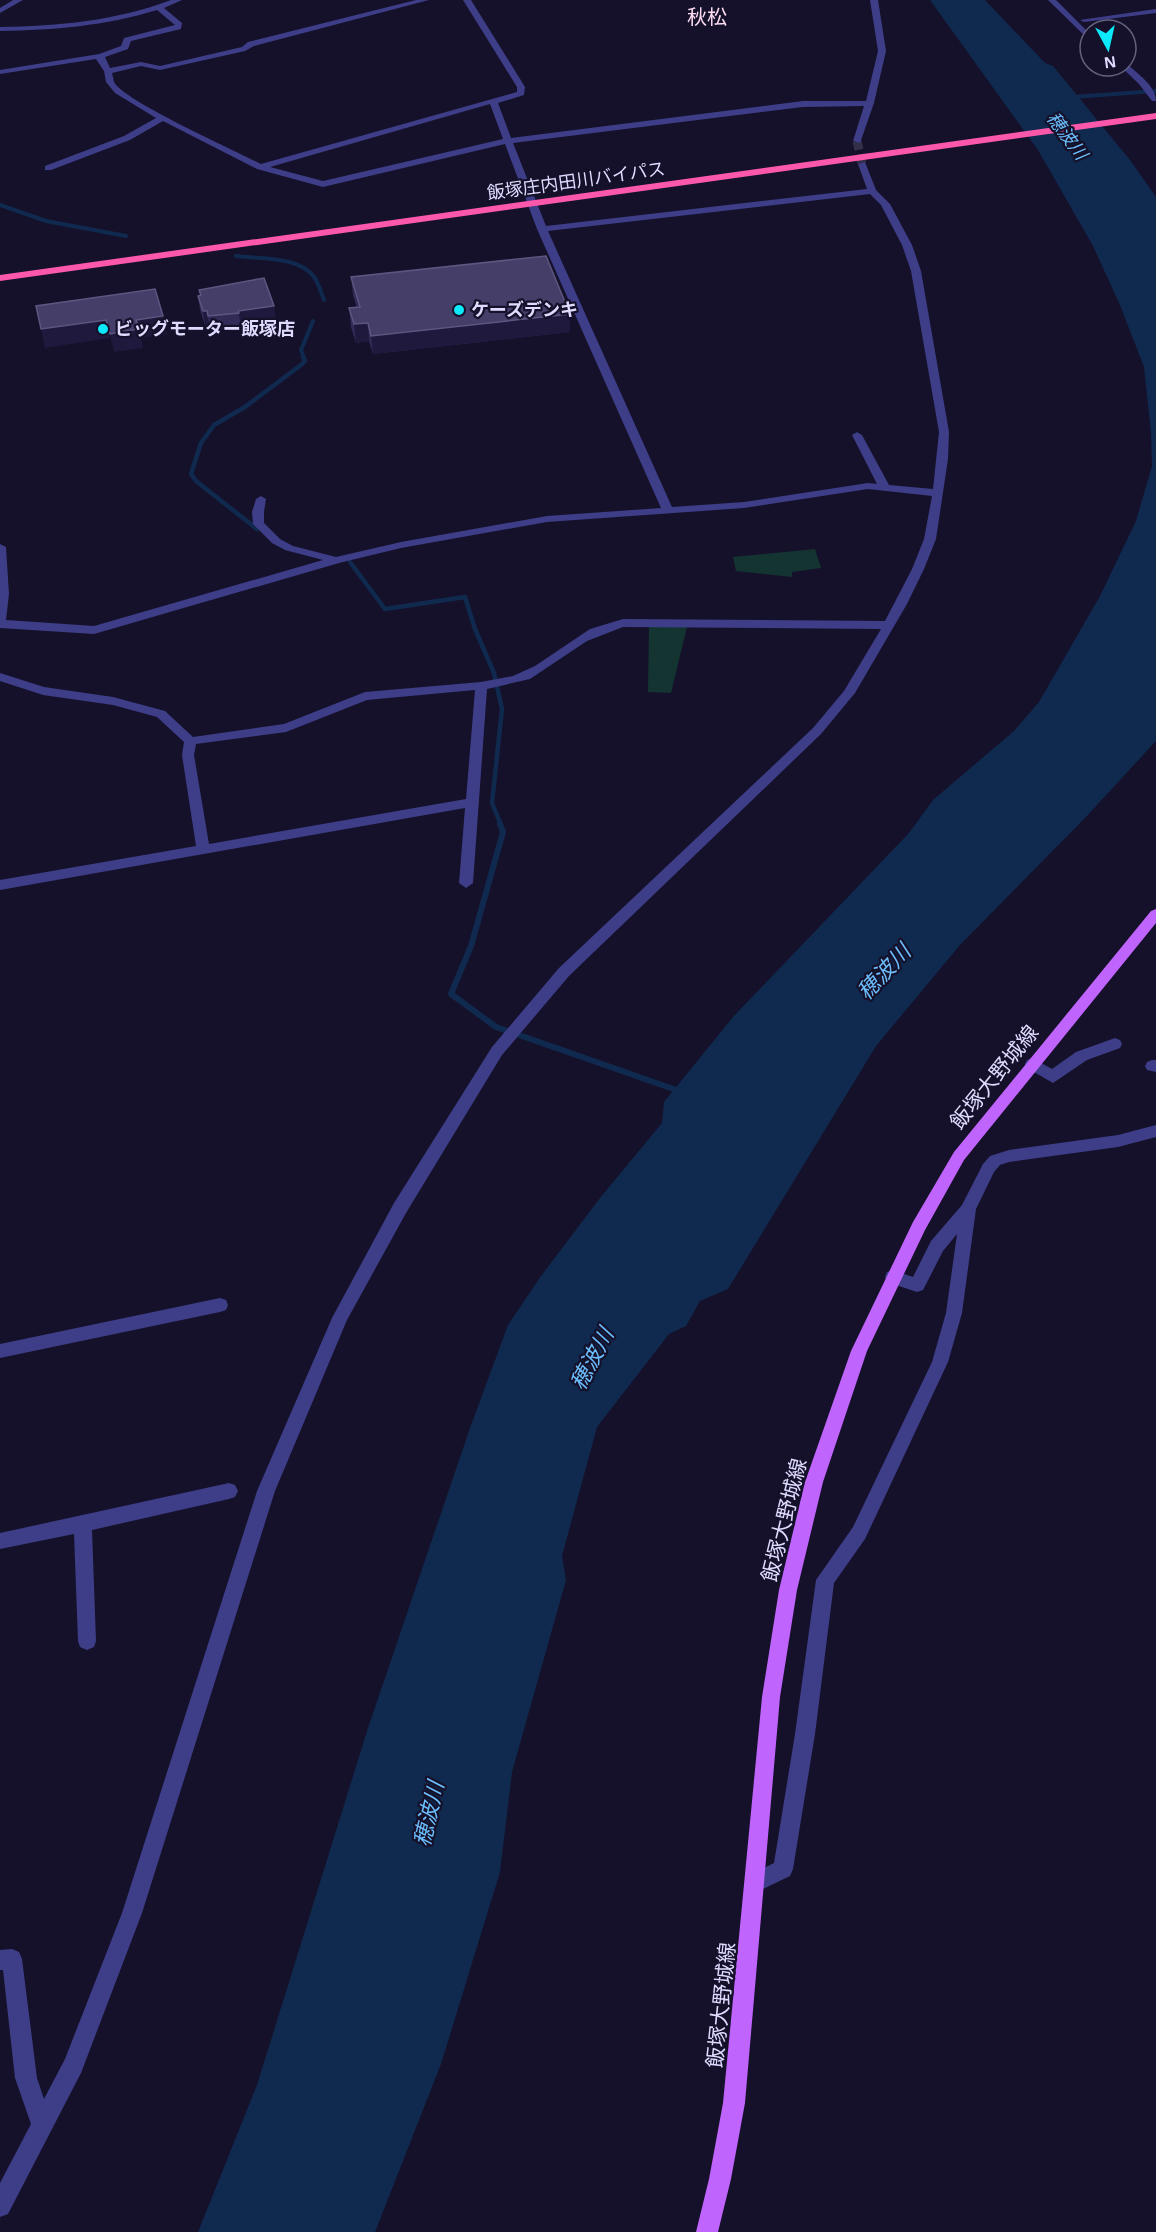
<svg xmlns="http://www.w3.org/2000/svg" width="1156" height="2232" viewBox="0 0 1156 2232" font-family="Arial,'Noto Sans JP',sans-serif">
	<style>
		.green { fill: #143432 }
		.water { fill: #102a4f }
		.lines { fill: none; stroke-linecap: round; stroke-linejoin: round }
		.stream-far2 { stroke: #102a4f; stroke-width: 4 }
		.stream-far1 { stroke: #102a4f; stroke-width: 4.5 }
		.stream { stroke: #102a4f; stroke-width: 6 }
		.minor-tunnel { stroke: #332f4a; stroke-width: 9; stroke-dasharray: 9 4.5; stroke-linecap: butt }
		.minor { fill: #3e3d88; fill-rule: evenodd }
		.major { fill: #bf64fc; fill-rule: evenodd }
		.highway { fill: #fc58ab; fill-rule: evenodd }
		.wall { fill: #322b57 }
		.shaded-wall { fill: #1f193d }
		.building { fill: #443e69; stroke: #5c5780; stroke-width: 1.5 }
		.poi-dot { fill: #0be9fa; stroke: #15112a; stroke-width: 2 }
		.labels { text-anchor: middle; dominant-baseline: central; stroke-width: 4.5; stroke-linejoin: round; paint-order: stroke }
		.far-water-label { font-size: 18px; font-style: italic; fill: #6bbdfc; stroke: #15112a }
		.far-street-label { font-size: 18px; fill: #dedbfe; stroke: #15112a }
		.far-poi-label { font-size: 18px; font-weight: bold; fill: #dedbfe; stroke: #15112a; text-anchor: start }
		.far-quarter-label { font-size: 20px; fill: #feddf3; stroke: #15112a }
		.street-label { font-size: 21px; fill: #dedbfe; stroke: #15112a }
		.water-label { font-size: 22px; font-style: italic; fill: #6bbdfc; stroke: #15112a }
	</style>
	<rect width="100%" height="100%" fill="#15112a"/>
	<path class="green" d="M 815,549 L 821,568 L 792,572 L 792,577 L 736,571 L 733,557 Z
		M 649,626 L 687,627 L 671,693 L 648,692 Z"/>
	<path class="water" d="M 930,0 L 985,0 L 1045,63 L 1053,66 L 1130,160 L 1156,197 L 1156,741 L 1085,818 L 960,945 L 876,1046 L 728,1289 L 700,1301 L 686,1326 L 669,1334 L 597,1427 L 562,1556 L 566,1580 L 512,1772 L 500,1872 L 441,2064 L 375,2232 L 198,2232 L 257,2085 L 368,1728 L 470,1428 L 508,1325 L 541,1276 L 600,1198 L 662,1123 L 664,1102 L 733,1017 L 909,833 L 933,800 L 1014,731 L 1039,702 L 1100,596 L 1136,521 L 1152,466 L 1151,433 L 1144,367 L 1120,305 L 1093,246 L 1038,150 Z"/>
	<g class="lines">
		<path class="stream-far2" d="M 1073,97 L 1156,91
			M 0,205 L 46,221 L 126,236
			M 236,256 C 260,259 299,256 314,277 C 319,284 321,293 324,300
			M 304,358 L 301,350 L 313,321"/>
		<path class="stream-far1" d="M 257,529 L 196,481 L 191,474 L 201,443 L 214,425 L 245,407 L 301,365 L 305,361 L 303,357
			M 350,562 L 385,609 L 465,597 L 475,629 L 494,673 L 502,709 L 492,803 L 501,825"/>
		<path class="stream" d="M 500,824 L 503,832 L 471,946 L 451,994 L 496,1027 L 682,1092"/>
		<path class="minor-tunnel" d="M 857,141 L 862,164"/>
		<path class="minor" d="M 13,0 L 23,0 L 0,13 L 0,8 Z
			M 171,0 L 182,0 L 164,8 L 182,23 L 181,29 L 131,41 L 128,49 L 105,57 L 110,68 L 141,62 L 160,66 L 242,47 L 248,42 L 416,0 L 429,0 L 254,46 L 245,51 L 160,70 L 141,66 L 112,73 C 112,73 114,81 114,82 C 124,101 236,151 261,164 L 517,92 L 517,87 L 463,0 L 471,0 L 525,87 L 524,95 L 498,103 L 511,138 L 803,101 L 866,101 L 878,51 L 870,0 L 878,0 L 886,51 L 874,103 L 860,143 L 853,141 L 864,106 L 803,107 L 513,143 L 546,226 L 867,189 L 858,164 L 865,162 L 876,190 L 890,204 L 912,245 L 921,271 L 949,432 L 948,459 L 936,539 L 924,569 L 907,604 L 855,693 L 821,734 L 569,976 L 502,1055 L 406,1213 L 347,1320 L 275,1491 L 142,1913 L 81,2073 L 8,2214 L 0,2217 L 0,2183 L 31,2124 L 15,2078 L 3,1970 L 0,1970 L 0,1950 L 12,1949 L 19,1952 L 22,1959 L 37,2078 L 44,2099 L 65,2059 L 122,1913 L 257,1491 L 332,1318 L 394,1203 L 492,1047 L 559,968 L 813,728 L 844,691 L 881,629 L 623,627 L 587,641 L 530,679 L 487,689 L 473,883 L 466,888 L 459,883 L 465,808 L 0,890 L 0,880 L 196,846 L 182,755 L 184,742 L 157,717 L 113,705 L 43,695 L 0,681 L 0,673 L 44,687 L 113,697 L 165,711 L 193,737 L 284,724 L 365,692 L 481,682 L 513,676 L 535,666 L 590,629 L 623,619 L 885,621 L 912,569 L 924,539 L 932,496 L 868,489 L 744,508 L 547,522 L 401,548 L 339,563 L 94,634 L 0,628 L 0,544 L 6,547 L 9,594 L 6,620 L 94,626 L 323,560 L 285,550 L 272,543 L 253,524 L 252,512 L 256,499 L 261,496 L 266,499 L 264,512 L 264,523 L 280,539 L 293,546 L 336,557 L 401,542 L 547,516 L 661,508 L 537,229 L 505,144 L 323,187 L 257,169 L 163,121 L 130,140 L 51,170 L 45,170 L 45,166 L 124,136 L 156,118 L 115,93 L 106,82 L 104,71 L 96,59 L 0,74 L 0,70 L 99,54 L 121,46 L 124,38 L 175,25 L 157,10 C 105,26 54,30 0,31 L 0,27 C 59,26 115,21 171,0 ZM 490,104 L 503,139 L 323,181 L 270,167 ZM 870,194 L 881,205 L 902,245 L 911,271 L 939,432 L 933,489 L 889,485 L 862,435 L 857,432 L 852,435 L 877,484 L 868,483 L 744,502 L 672,507 L 548,231 ZM 475,690 L 466,799 L 209,844 L 194,755 L 196,744 L 286,732 L 367,700 Z
			M 1048,0 L 1056,0 L 1090,34 L 1090,41 Z
			M 1156,9 L 1156,13 L 1084,22 L 1080,20 Z
			M 1127,64 C 1138,74 1156,86 1156,101 L 1152,101 L 1139,84 L 1120,66 Z
			M 1115,1038 L 1120,1040 L 1122,1044 L 1120,1048 L 1087,1060 L 1053,1083 L 1027,1068 L 1025,1064 L 1027,1060 L 1032,1058 L 1052,1069 L 1076,1052 Z
			M 1152,1060 L 1156,1060 L 1156,1072 L 1147,1070 L 1145,1066 L 1147,1062 Z
			M 1156,1125 L 1156,1137 L 1118,1147 L 1009,1162 L 1000,1165 L 994,1172 L 976,1209 L 962,1313 L 948,1362 L 865,1539 L 834,1583 L 815,1734 L 793,1869 L 790,1876 L 755,1893 L 748,1890 L 745,1883 L 748,1876 L 774,1863 L 795,1734 L 816,1580 L 853,1527 L 932,1362 L 946,1313 L 957,1234 L 943,1251 L 923,1290 L 917,1292 L 887,1282 L 885,1277 L 887,1272 L 893,1270 L 913,1277 L 931,1241 L 962,1205 L 983,1164 L 990,1156 L 1009,1150 L 1118,1135 Z
			M 220,1298 L 226,1300 L 228,1305 L 226,1310 L 220,1312 L 0,1358 L 0,1344 Z
			M 229,1483 L 235,1485 L 238,1491 L 235,1497 L 229,1499 L 92,1530 L 96,1641 L 94,1647 L 87,1650 L 80,1647 L 78,1641 L 74,1534 L 0,1549 L 0,1533 Z"/>
		<path class="major" d="M 1156,909 L 1156,923 L 964,1160 L 925,1230 L 867,1351 L 823,1482 L 797,1590 L 780,1697 L 745,2103 L 731,2179 L 718,2232 L 696,2232 L 709,2179 L 723,2103 L 762,1697 L 779,1590 L 805,1482 L 851,1351 L 913,1222 L 954,1152 L 1151,911 Z"/>
		<path class="highway" d="M 1156,113 L 1156,119 L 0,281 L 0,275 Z"/>
	</g>
	<path class="wall" d="M 351,277 L 570,314 L 570,332 L 373,354 L 369,341 L 356,343 L 351,327 L 349,308 L 357,308 L 353,295 Z
		M 199,290 L 276,320 L 241,325 L 241,327 L 211,330 L 209,325 L 205,325 L 200,310 L 198,296 L 200,296 Z"/>
	<path class="shaded-wall" d="M 274,306 L 276,320 L 241,325 L 238,311 Z
		M 203,311 L 207,311 L 209,325 L 205,325 Z
		M 570,314 L 570,332 L 373,354 L 371,336 Z
		M 163,316 L 167,334 L 141,338 L 143,348 L 114,352 L 110,334 L 136,320 Z
		M 106,320 L 110,338 L 45,348 L 41,329 Z
		M 368,323 L 369,341 L 356,343 L 354,324 Z"/>
	<path class="building" d="M 546,256 L 570,314 L 371,336 L 368,323 L 354,324 L 349,308 L 360,307 L 351,277 Z
		M 264,278 L 274,306 L 238,311 L 239,313 L 208,316 L 207,311 L 203,311 L 198,296 L 201,295 L 199,290 Z
		M 155,289 L 163,316 L 136,320 L 139,329 L 110,334 L 106,320 L 41,329 L 36,306 Z"/>
	<g class="poi-dot">
		<circle cx="459" cy="310" r="6"/>
		<circle cx="103" cy="329" r="6"/>
	</g>
	<g class="labels">
		<g class="far-water-label">
			<text transform="translate(1067 136) rotate(53)">穂波川</text>
		</g>
		<g class="far-street-label">
			<text transform="translate(576 181) rotate(-8)">飯塚庄内田川バイパス</text>
		</g>
		<g class="far-poi-label">
			<text x="471" y="310">ケーズデンキ</text>
			<text x="115" y="329">ビッグモーター飯塚店</text>
		</g>
		<g class="far-quarter-label">
			<text x="707" y="17">秋松</text>
		</g>
		<g class="street-label">
			<text transform="translate(994 1077) rotate(-51)">飯塚大野城線</text>
			<text transform="translate(784 1520) rotate(-76)">飯塚大野城線</text>
			<text transform="translate(721 2005) rotate(-84)">飯塚大野城線</text>
		</g>
		<g class="water-label">
			<text transform="translate(884 972) rotate(-47)">穂波川</text>
			<text transform="translate(592 1359) rotate(-62)">穂波川</text>
			<text transform="translate(429 1814) rotate(-77)">穂波川</text>
		</g>
	</g>
	<g transform="translate(1108 48) rotate(172)"><circle r="28" fill="#15112a" stroke="#65627f" stroke-width="1.5"/>
	<path d="M0-4.5L10 22L0 15L-10 22Z" fill="#0be9fa"/>
	<text y="-9" font-size="16" font-weight="bold" text-anchor="middle" fill="#dedbfe">N</text>
	</g>
</svg>
